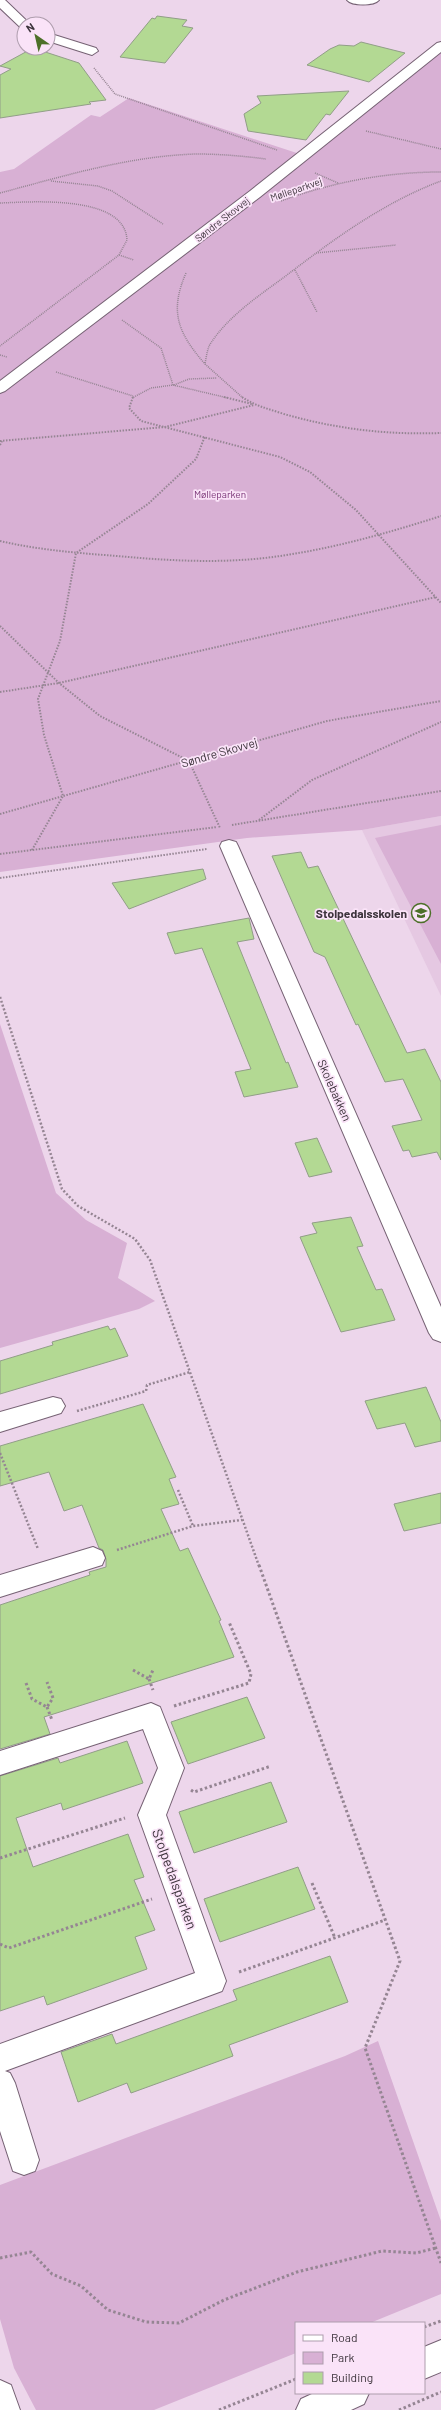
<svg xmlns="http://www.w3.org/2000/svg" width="441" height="2410" viewBox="0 0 441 2410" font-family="Barlow,sans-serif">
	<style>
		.built { fill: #e5c8e2 }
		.green { fill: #d8b0d4 }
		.building { fill: #b3d993; stroke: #919e87 }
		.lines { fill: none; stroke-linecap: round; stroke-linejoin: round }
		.street-casing { stroke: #766274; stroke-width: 2 }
		.secondary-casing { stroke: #766274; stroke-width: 2 }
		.path-far3 { stroke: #958593; stroke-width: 1.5; stroke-dasharray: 1 1; stroke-linecap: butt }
		.path-far2 { stroke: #958593; stroke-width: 2; stroke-dasharray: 1.5 1.5; stroke-linecap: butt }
		.path-far1 { stroke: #958593; stroke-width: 2.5; stroke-dasharray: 2 2; stroke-linecap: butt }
		.path { stroke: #958593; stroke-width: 3; stroke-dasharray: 2.5 2.5; stroke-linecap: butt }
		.street { fill: #fff; fill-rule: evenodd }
		.secondary { fill: #fff; fill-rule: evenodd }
		.labels { text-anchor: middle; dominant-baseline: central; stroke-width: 3.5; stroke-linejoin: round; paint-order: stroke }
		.far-street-label { font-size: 10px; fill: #3d343c; stroke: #fae3f8 }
		.far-park-label { font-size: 10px; fill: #773174; stroke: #fae3f8 }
		.street-label { font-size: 12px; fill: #3d343c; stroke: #fae3f8 }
		.poi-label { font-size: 12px; font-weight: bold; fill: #3d343c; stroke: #fae3f8; text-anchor: end }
		.near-street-label { font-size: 14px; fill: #3d343c; stroke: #fae3f8 }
	</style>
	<rect width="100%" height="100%" fill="#edd6eb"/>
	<path class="built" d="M 441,816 L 441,996 L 362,830 Z"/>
	<path class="green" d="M 441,52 L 441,816 L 362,830 L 247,838 L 0,872 L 0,172 L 14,169 L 91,115 L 100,117 L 129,98 L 309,157 Z
		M 441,825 L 441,964 L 375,838 Z
		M 0,1024 L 56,1193 L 86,1220 L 127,1243 L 118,1278 L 155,1301 L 139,1309 L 0,1348 Z
		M 378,2041 L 441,2221 L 441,2294 L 370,2323 L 296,2323 L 296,2353 L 154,2410 L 36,2410 L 14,2368 L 0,2319 L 0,2185 L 345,2056 Z"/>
	<path class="building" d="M 157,16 L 187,20 L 182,26 L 193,28 L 165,63 L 120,57 L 152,18 L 155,19 Z
		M 361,42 L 405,53 L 369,82 L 307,65 L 330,49 L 339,45 L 354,46 Z
		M 33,48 L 79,63 L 106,100 L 89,102 L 91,104 L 0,118 L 0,75 L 11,69 L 0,66 Z
		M 349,91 L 330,115 L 326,114 L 306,140 L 248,131 L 244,114 L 261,103 L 257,96 Z
		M 301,852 L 308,868 L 318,866 L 407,1053 L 425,1049 L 441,1082 L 441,1160 L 437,1152 L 412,1157 L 409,1150 L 403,1151 L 392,1126 L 422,1120 L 403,1079 L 385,1082 L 358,1024 L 356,1025 L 325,957 L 314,952 L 272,856 Z
		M 203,869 L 206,879 L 129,909 L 112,883 Z
		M 249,918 L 254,939 L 237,942 L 286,1063 L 288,1062 L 298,1087 L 244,1097 L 235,1072 L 251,1069 L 202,948 L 175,954 L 167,933 Z
		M 317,1138 L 332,1172 L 309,1177 L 295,1143 Z
		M 351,1217 L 363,1246 L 357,1247 L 376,1290 L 382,1289 L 395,1320 L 341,1332 L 300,1237 L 317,1233 L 312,1223 Z
		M 108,1326 L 110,1330 L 115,1328 L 128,1356 L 0,1394 L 0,1361 L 53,1345 L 52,1342 Z
		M 426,1387 L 441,1422 L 441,1441 L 415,1447 L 405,1423 L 377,1429 L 365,1401 Z
		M 143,1404 L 176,1477 L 169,1479 L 179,1504 L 161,1509 L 180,1551 L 188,1548 L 221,1620 L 219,1621 L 234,1657 L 44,1717 L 50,1734 L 0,1749 L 0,1605 L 90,1575 L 89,1572 L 106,1567 L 106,1559 L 103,1550 L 99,1548 L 82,1505 L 64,1511 L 49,1472 L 0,1486 L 0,1446 Z
		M 441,1493 L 441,1523 L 404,1531 L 394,1504 Z
		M 247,1697 L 265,1738 L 188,1764 L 171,1722 Z
		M 127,1741 L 143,1783 L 63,1810 L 61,1803 L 16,1818 L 33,1867 L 128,1834 L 144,1877 L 134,1880 L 155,1930 L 135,1937 L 147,1969 L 47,2005 L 44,1996 L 0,2011 L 0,1776 L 58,1758 L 60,1763 Z
		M 271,1782 L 287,1822 L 194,1853 L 179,1812 Z
		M 298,1867 L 315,1909 L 220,1942 L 204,1899 Z
		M 330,1956 L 348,2002 L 229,2045 L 233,2056 L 131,2093 L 127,2083 L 78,2102 L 61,2052 L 112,2034 L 116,2044 L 237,2000 L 233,1990 Z"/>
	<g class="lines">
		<g class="street-casing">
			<path id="street" d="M 0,0 L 5,0 L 30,24 L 24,24 L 24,28 L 20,27 L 0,8 Z
				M 347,0 L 379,0 C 374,6 352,6 347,0 Z
				M 48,33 L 96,48 L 98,51 L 92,55 L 48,41 Z
				M 441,42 L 441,52 L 260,197 L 5,391 L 0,393 L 0,381 L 250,191 L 437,43 Z
				M 229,840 L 236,842 L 238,846 L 441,1307 L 441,1342 L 433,1339 L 429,1333 L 220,846 L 222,842 Z
				M 53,1397 L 61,1399 L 65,1406 L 61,1413 L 0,1432 L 0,1412 Z
				M 93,1547 L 102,1551 L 105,1558 L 102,1565 L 0,1597 L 0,1575 Z
				M 151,1703 L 160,1707 L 184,1768 L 166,1815 L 226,1981 L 222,1991 L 5,2071 L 10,2073 L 15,2083 L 39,2160 L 35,2171 L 24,2175 L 13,2171 L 0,2131 L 0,2044 L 195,1973 L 138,1815 L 158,1768 L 143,1729 L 0,1775 L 0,1751 Z
				M 0,2380 L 11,2385 L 20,2410 L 0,2410 Z"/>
		</g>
		<g class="secondary-casing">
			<path id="secondary" d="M 441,2340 L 441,2372 L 424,2379 L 424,2347 Z
				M 314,2393 L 369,2393 L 364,2404 L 351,2410 L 296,2410 L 301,2399 Z"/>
		</g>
		<path class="path-far3" d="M 94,68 L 115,94 L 277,150
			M 366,131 L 441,149
			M 315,173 L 338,183
			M 51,181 L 98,186 L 112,191 L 163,224
			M 0,193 C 64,176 129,156 196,154 C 220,154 243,156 266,159
			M 281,201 C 333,182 386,172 441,172
			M 0,203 C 30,202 125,194 127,240 L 119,255 L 0,346
			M 316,253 L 396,245
			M 119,255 L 134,260
			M 295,270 L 317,312
			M 186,273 C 169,312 178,333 205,364
			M 122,320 L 161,348 L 173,385 L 151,388 L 132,398
			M 0,355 L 7,357
			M 56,372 L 133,396
			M 173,385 L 228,398
			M 174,385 L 189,379 L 217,378
			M 243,398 L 205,364 C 206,358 207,352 209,346 C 226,318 257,297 283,278 C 333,240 382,203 441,181"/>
		<path class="path-far2" d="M 133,397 L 129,408 L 141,421 L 280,457 L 310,472 L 356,510 L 441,603
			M 224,397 L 252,404
			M 242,397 C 255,406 269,409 284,414 C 336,429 387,435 441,433
			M 0,441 L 165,427 L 254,405
			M 0,445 L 2,441
			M 0,541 C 39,550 78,553 117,556 C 171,561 226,564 280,556 C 335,548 388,533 441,516
			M 0,626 L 59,683 L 100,716 L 189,761 L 220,828
			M 0,692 L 59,683 L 436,597
			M 0,814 L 327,721 L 441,701
			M 259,820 L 312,780 L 441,722
			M 232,825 L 441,791
			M 32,850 L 63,796 L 44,735 L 38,699 L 60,641 L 76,553 L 148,504 L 196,459 L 205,436
			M 0,854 L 217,827
			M 0,878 L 207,849"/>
		<path class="path-far1" d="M 0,997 L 62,1189 L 78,1206 L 135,1239 L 150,1260 L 259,1566
			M 77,1411 L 146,1391 L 147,1385 L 190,1372
			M 0,1453 L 38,1549
			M 178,1490 L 193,1526
			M 117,1550 L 193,1526 L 242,1520"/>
		<path class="path" d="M 259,1565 L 400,1961 L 365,2048 L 441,2263
			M 133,1670 L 149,1679 L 153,1670
			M 149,1679 L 153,1690
			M 26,1683 L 32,1699 L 47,1707 L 53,1698 L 47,1682
			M 174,1706 L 249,1683 L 251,1674 L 229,1622
			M 47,1707 L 52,1720
			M 191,1790 L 194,1792 L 271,1766
			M 0,1858 L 125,1818
			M 312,1883 L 335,1938
			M 0,1944 L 9,1948 L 152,1899
			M 239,1972 L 385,1920
			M 0,2258 L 31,2252 L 52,2274 L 81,2286 L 108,2310 L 146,2322 L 179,2323 L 224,2300 L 297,2272 L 382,2251 L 416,2253 L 436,2248
			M 424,2327 L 441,2321
			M 219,2410 L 296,2379
			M 399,2410 L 441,2392"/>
		<use href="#street" class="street"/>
		<use href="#secondary" class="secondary"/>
	</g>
	<defs>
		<g id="school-ring" transform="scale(1)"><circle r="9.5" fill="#fae3f8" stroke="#4d7029" stroke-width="1.5"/><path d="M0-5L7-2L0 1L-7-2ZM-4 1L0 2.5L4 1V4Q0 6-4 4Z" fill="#4d7029"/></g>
	</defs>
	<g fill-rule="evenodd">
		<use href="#school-ring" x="421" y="913"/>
	</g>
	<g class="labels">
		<g class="far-street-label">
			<text transform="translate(296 189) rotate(-19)">Mølleparkvej</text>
			<text transform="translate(222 219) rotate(-38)">Søndre Skovvej</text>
		</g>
		<g class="far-park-label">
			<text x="220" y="494">Mølleparken</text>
		</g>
		<g class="street-label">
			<text transform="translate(219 752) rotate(-16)">Søndre Skovvej</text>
			<text transform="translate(335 1090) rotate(66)">Skolebakken</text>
		</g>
		<g class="poi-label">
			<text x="407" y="913">Stolpedalsskolen</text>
		</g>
		<g class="near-street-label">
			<text transform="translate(175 1879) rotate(70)">Stolpedalsparken</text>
		</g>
	</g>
	<rect x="295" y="2322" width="130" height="72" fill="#fae3f8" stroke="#ae9dad"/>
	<rect x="303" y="2335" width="20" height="6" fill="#ffffff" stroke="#ae9dad"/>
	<text x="331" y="2342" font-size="12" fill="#3d343c">Road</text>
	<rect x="303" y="2352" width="20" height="12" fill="#d8b0d4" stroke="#ae9dad"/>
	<text x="331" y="2362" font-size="12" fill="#3d343c">Park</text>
	<rect x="303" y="2372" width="20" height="12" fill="#b3d993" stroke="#ae9dad"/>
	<text x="331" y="2382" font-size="12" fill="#3d343c">Building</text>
	<g transform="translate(36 36) rotate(326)"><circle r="19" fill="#fae3f8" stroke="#ae9dad"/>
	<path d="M0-3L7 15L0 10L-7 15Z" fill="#4d7029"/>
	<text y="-6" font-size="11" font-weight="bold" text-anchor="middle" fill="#3d343c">N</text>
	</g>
</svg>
